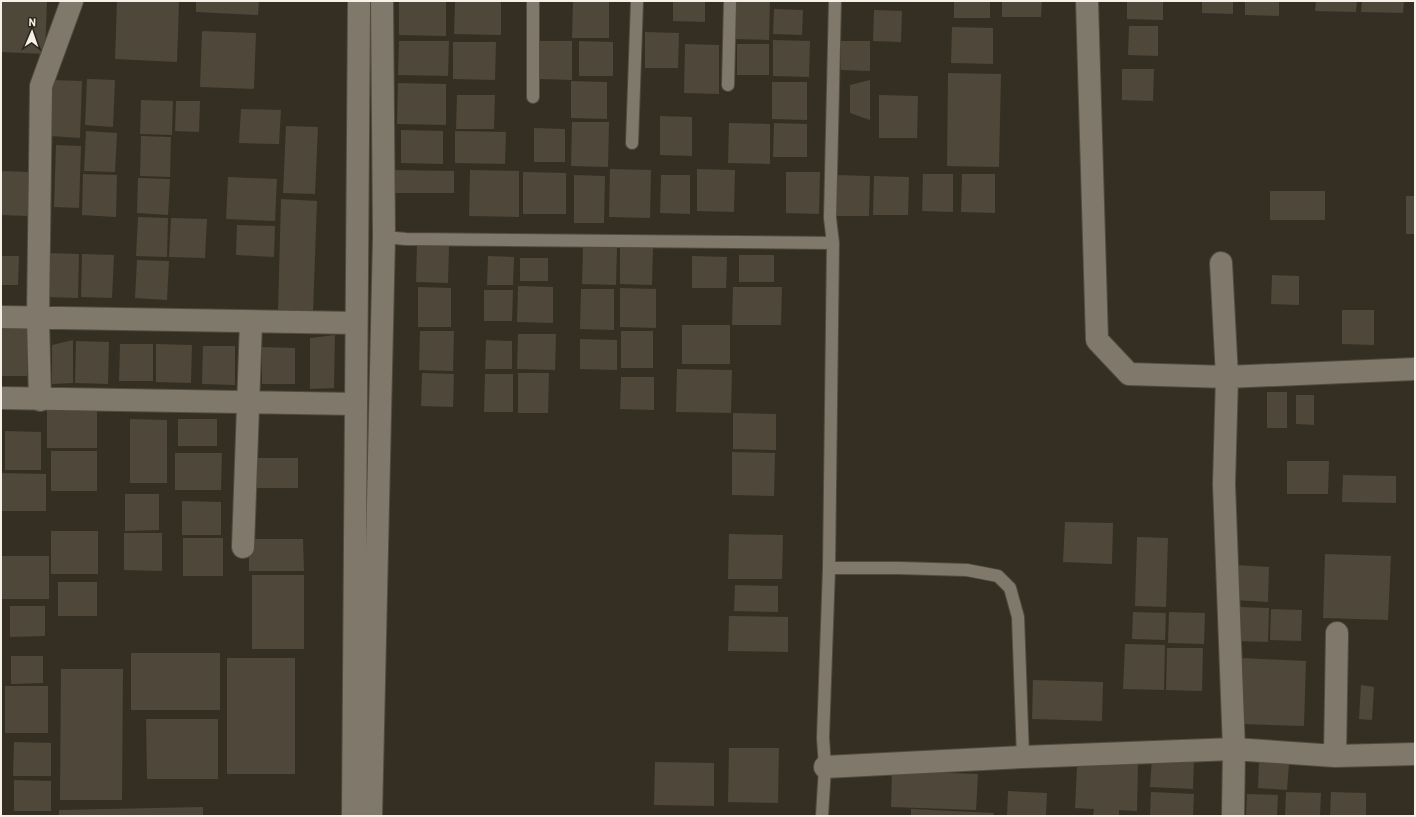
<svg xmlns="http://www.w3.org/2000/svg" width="1416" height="817" viewBox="0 0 1416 817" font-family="Barlow,sans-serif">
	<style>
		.building { fill: #4e473a }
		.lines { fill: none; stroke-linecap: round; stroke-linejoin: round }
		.service-casing { stroke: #514b41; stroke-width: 14 }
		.minor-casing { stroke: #514b41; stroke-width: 24 }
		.tertiary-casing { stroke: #514b41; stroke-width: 24 }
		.service { stroke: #80796b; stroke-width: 12 }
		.minor { stroke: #80796b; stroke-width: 22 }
		.tertiary { stroke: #80796b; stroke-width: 22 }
	</style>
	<rect width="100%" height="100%" fill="#352f23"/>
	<path class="building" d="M 1,1 L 47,1 L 45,54 L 1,52 Z
		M 117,1 L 179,1 L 177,62 L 115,59 Z
		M 196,1 L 259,1 L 258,15 L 196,12 Z
		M 399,1 L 446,1 L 446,36 L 399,35 Z
		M 455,1 L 501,1 L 501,35 L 454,34 Z
		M 573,1 L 609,1 L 609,38 L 572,38 Z
		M 673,1 L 705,1 L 705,22 L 673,21 Z
		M 734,1 L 770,1 L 769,40 L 733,39 Z
		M 954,1 L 990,1 L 990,18 L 954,18 Z
		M 1002,1 L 1042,1 L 1041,17 L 1002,17 Z
		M 1127,1 L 1163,1 L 1163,20 L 1127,19 Z
		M 1202,1 L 1233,1 L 1233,14 L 1202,13 Z
		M 1245,1 L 1279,1 L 1279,16 L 1245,15 Z
		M 1316,1 L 1357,1 L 1356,12 L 1315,11 Z
		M 1362,1 L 1404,1 L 1403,13 L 1361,12 Z
		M 774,9 L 803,10 L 802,35 L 773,34 Z
		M 874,10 L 902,11 L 901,42 L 873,41 Z
		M 1129,26 L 1158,26 L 1158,56 L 1128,55 Z
		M 952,27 L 993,28 L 993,64 L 951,63 Z
		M 202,31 L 256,33 L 254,89 L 200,87 Z
		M 645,32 L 679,33 L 678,68 L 645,68 Z
		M 773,40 L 810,41 L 809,77 L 773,76 Z
		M 399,41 L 449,41 L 448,76 L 398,75 Z
		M 539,41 L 572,41 L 572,80 L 539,79 Z
		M 579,41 L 613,42 L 613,76 L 579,76 Z
		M 841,41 L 870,41 L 870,71 L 841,70 Z
		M 453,42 L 496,42 L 495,80 L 453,79 Z
		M 685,44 L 719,45 L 719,94 L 684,93 Z
		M 737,44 L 769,44 L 769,75 L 737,75 Z
		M 1122,69 L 1154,69 L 1153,101 L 1122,100 Z
		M 948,73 L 1001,74 L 999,167 L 947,166 Z
		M 87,79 L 115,80 L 113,127 L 85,125 Z
		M 52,80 L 82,81 L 80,138 L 50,136 Z
		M 870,80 L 870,120 L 850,113 L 850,85 Z
		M 571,81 L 607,82 L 607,119 L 571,118 Z
		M 772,82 L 807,82 L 807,120 L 772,119 Z
		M 398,83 L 446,84 L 446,125 L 397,124 Z
		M 457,95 L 495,95 L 494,129 L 456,129 Z
		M 879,95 L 918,96 L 917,138 L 879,138 Z
		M 141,100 L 173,101 L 172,135 L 140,134 Z
		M 176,101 L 200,101 L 199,132 L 175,131 Z
		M 241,109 L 281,110 L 279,144 L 239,143 Z
		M 660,116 L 692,117 L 692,156 L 660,155 Z
		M 572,122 L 609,122 L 608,167 L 571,166 Z
		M 729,123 L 770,124 L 770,164 L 728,163 Z
		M 774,123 L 807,124 L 807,157 L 773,157 Z
		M 286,126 L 318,127 L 315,194 L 283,193 Z
		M 534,128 L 565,129 L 565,162 L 534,162 Z
		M 401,130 L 443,131 L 443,164 L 401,163 Z
		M 86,131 L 117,133 L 115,172 L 84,171 Z
		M 455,131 L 506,132 L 505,164 L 455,163 Z
		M 141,136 L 171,137 L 170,177 L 140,176 Z
		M 56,145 L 81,146 L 79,208 L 54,207 Z
		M 610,169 L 651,170 L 650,218 L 609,217 Z
		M 697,169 L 735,170 L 734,212 L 697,211 Z
		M 393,170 L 454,171 L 454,193 L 393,193 Z
		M 470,170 L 519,171 L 519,217 L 469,216 Z
		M 1,171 L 29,172 L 28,216 L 1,215 Z
		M 523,172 L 566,173 L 566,214 L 523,214 Z
		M 786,172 L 820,172 L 819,214 L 786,213 Z
		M 83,174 L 117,175 L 116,217 L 82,215 Z
		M 923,174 L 953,174 L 953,212 L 922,211 Z
		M 962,174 L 995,174 L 995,213 L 961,212 Z
		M 574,175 L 605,176 L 604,223 L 574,223 Z
		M 661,175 L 690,175 L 690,214 L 660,213 Z
		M 836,175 L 870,176 L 869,216 L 835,216 Z
		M 874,176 L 909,177 L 908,215 L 873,215 Z
		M 228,177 L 277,179 L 275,221 L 226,219 Z
		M 138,178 L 170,179 L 168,215 L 137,213 Z
		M 1270,191 L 1325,191 L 1325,220 L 1270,220 Z
		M 1406,196 L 1415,196 L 1415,234 L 1406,234 Z
		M 281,199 L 317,201 L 313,313 L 278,312 Z
		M 138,217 L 168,218 L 167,257 L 136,256 Z
		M 171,218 L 207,219 L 205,258 L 169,257 Z
		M 237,225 L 275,226 L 274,257 L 236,255 Z
		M 417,245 L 449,246 L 448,283 L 416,282 Z
		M 583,247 L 617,248 L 616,285 L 582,284 Z
		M 620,248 L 653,248 L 652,285 L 620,284 Z
		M 46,253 L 79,254 L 78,298 L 45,297 Z
		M 82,254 L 114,255 L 112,298 L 81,297 Z
		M 739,255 L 774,255 L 774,282 L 739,282 Z
		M 1,256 L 19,256 L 18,285 L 1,285 Z
		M 488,256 L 514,257 L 513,285 L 487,285 Z
		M 692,256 L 727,257 L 726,288 L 692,288 Z
		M 520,258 L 548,258 L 548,281 L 520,281 Z
		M 137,260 L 169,261 L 167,300 L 135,298 Z
		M 1272,275 L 1299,276 L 1299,305 L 1271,304 Z
		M 518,286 L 553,287 L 553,323 L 517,322 Z
		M 418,287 L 451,288 L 451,327 L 418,327 Z
		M 733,287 L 782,287 L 781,325 L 732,325 Z
		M 620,288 L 656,289 L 656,328 L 620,327 Z
		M 581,289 L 614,289 L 614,330 L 580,329 Z
		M 484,290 L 513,290 L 512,321 L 484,321 Z
		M 1342,310 L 1374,310 L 1374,345 L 1342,344 Z
		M 682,325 L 730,325 L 730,364 L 682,364 Z
		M 1,328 L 28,328 L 27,376 L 1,376 Z
		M 420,331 L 454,331 L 453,371 L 419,370 Z
		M 621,331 L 653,331 L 653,368 L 621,368 Z
		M 518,334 L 556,334 L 555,370 L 517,369 Z
		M 335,335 L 334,388 L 310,389 L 310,338 Z
		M 580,339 L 617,340 L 617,370 L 580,369 Z
		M 73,340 L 73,383 L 52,384 L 52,345 Z
		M 486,340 L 512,341 L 512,369 L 485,369 Z
		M 76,341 L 109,342 L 108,384 L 75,383 Z
		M 120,344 L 153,344 L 153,381 L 119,381 Z
		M 156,344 L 192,345 L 191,383 L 156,382 Z
		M 203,346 L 235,346 L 235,385 L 202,384 Z
		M 262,347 L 295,348 L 295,384 L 262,384 Z
		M 677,369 L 732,370 L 731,413 L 676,412 Z
		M 422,373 L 454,374 L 453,407 L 421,406 Z
		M 518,373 L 549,373 L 548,413 L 518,413 Z
		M 485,374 L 513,374 L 513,412 L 484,412 Z
		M 621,377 L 654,377 L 654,410 L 620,409 Z
		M 1267,392 L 1287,392 L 1287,428 L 1267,428 Z
		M 1296,395 L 1314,395 L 1314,425 L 1296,424 Z
		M 47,403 L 97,404 L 97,448 L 47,448 Z
		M 733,413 L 776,414 L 776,450 L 733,449 Z
		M 130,419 L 167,420 L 167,483 L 130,483 Z
		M 178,419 L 217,419 L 217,446 L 178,446 Z
		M 5,431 L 41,432 L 41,470 L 5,470 Z
		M 51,451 L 97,451 L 97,491 L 51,491 Z
		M 732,452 L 775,453 L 774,496 L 732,495 Z
		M 175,453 L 222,453 L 221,490 L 175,490 Z
		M 252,458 L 298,458 L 298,488 L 251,488 Z
		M 1287,461 L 1329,461 L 1328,494 L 1287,494 Z
		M 1,473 L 46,474 L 46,511 L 1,511 Z
		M 1343,475 L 1396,476 L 1396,503 L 1342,502 Z
		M 125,494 L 159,494 L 159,530 L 125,531 Z
		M 182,501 L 221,502 L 221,535 L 182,535 Z
		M 1065,522 L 1113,523 L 1112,564 L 1063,562 Z
		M 51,531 L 98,531 L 98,574 L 51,574 Z
		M 124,533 L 162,533 L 162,571 L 124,570 Z
		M 729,534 L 783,535 L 782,579 L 728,579 Z
		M 1137,537 L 1168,538 L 1166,607 L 1135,606 Z
		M 183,538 L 223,538 L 223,576 L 183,576 Z
		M 249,539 L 303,539 L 304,571 L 249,571 Z
		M 1325,554 L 1391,556 L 1388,620 L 1323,618 Z
		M 1,556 L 49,556 L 49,599 L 1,599 Z
		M 1236,565 L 1269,567 L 1268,602 L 1234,600 Z
		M 252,575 L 304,575 L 304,649 L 252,649 Z
		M 58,582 L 97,582 L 97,616 L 58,616 Z
		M 735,585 L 778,586 L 778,612 L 734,611 Z
		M 10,606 L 45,606 L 45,636 L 10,637 Z
		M 1239,607 L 1269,608 L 1268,642 L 1238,641 Z
		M 1271,609 L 1302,610 L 1301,641 L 1270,640 Z
		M 1133,612 L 1166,613 L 1165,640 L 1132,639 Z
		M 1169,612 L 1205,613 L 1204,644 L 1168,643 Z
		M 729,616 L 788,617 L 788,652 L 728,651 Z
		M 1125,644 L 1165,645 L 1164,690 L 1123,689 Z
		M 1167,648 L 1203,648 L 1202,691 L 1166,690 Z
		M 131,653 L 220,653 L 220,710 L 131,710 Z
		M 11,656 L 43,656 L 43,683 L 11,684 Z
		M 227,658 L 295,658 L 295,774 L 227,774 Z
		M 1241,658 L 1306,661 L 1304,726 L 1239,724 Z
		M 61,669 L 123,669 L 122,800 L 60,800 Z
		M 1033,680 L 1103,682 L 1102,721 L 1032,719 Z
		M 1361,685 L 1374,687 L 1372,720 L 1359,719 Z
		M 5,686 L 48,686 L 48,733 L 5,733 Z
		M 146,719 L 218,719 L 218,779 L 147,779 Z
		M 14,742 L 51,743 L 51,776 L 13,776 Z
		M 729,748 L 779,748 L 778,803 L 728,802 Z
		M 1152,757 L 1194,759 L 1193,789 L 1150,787 Z
		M 1138,761 L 1137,811 L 1119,810 L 1119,816 L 1093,816 L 1094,809 L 1075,808 L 1077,766 Z
		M 655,762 L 714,763 L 714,806 L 654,805 Z
		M 1259,762 L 1289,764 L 1287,790 L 1258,788 Z
		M 892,771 L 978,774 L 976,810 L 891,807 Z
		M 14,780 L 51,781 L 51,811 L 14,811 Z
		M 1008,791 L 1047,793 L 1046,816 L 1007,816 Z
		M 1151,792 L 1194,794 L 1193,816 L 1150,816 Z
		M 1286,792 L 1321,793 L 1320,816 L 1285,816 Z
		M 1331,792 L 1366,793 L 1366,816 L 1330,816 Z
		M 1247,794 L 1278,795 L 1277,816 L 1246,816 Z
		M 203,807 L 203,816 L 59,816 L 59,810 Z
		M 911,809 L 994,813 L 993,816 L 911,816 Z"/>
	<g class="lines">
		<g class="service-casing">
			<path id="service" d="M 533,1 L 533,97
				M 728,85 L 730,1
				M 632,143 L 637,1
				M 384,237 L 406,239 L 833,243
				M 829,568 L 899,568 L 967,570 L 998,576 L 1010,588 L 1018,617 L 1023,757
				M 822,816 L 825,767 L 823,738 L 829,568 L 833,243 L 830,218 L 835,1"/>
		</g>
		<g class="minor-casing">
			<path id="minor" d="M 1087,1 L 1097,340 L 1129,374 L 1227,377 L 1415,369
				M 1221,263 L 1227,377 L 1224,484 L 1234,749 L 1233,816
				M 1,317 L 356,323
				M 1,398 L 356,404
				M 40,400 L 38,318 L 41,86 L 72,1
				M 243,547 L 251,322
				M 1335,756 L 1337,633
				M 825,767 L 1023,757 L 1234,749 L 1335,756 L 1415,754"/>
		</g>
		<g class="tertiary-casing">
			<path id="tertiary" d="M 353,816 L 359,1
				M 371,816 L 384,237 L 382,1"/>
		</g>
		<use href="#service" class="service"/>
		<use href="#minor" class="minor"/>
		<use href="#tertiary" class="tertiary"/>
	</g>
	<rect width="1416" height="817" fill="none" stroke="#f5f1e9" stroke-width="4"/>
	<g transform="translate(32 32) rotate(2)" stroke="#2b251a" stroke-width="3" paint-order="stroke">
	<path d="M0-3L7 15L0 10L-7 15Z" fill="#f5f1e9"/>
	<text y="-6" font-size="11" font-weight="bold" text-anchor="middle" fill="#f5f1e9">N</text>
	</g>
</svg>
